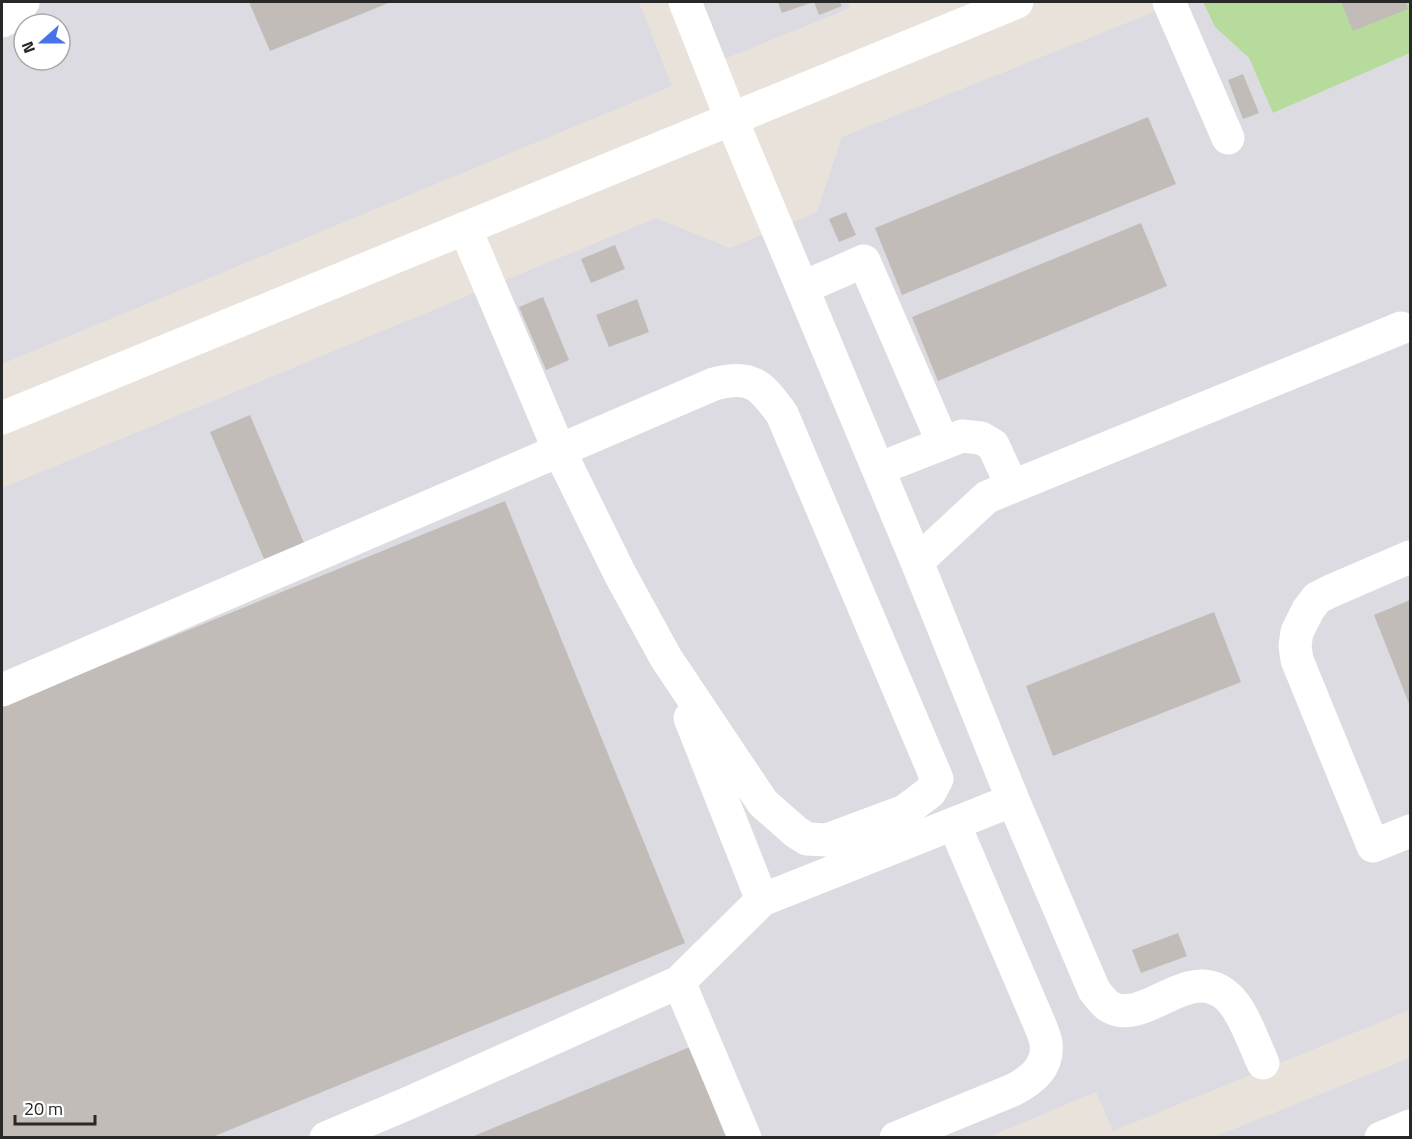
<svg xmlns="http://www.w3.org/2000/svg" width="1412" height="1139" viewBox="0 0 1412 1139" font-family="'Titillium Web',sans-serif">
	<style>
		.industrial { fill: #dcdbe2; fill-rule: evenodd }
		.green { fill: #b6db9c }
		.building { fill: #c1bcb7 }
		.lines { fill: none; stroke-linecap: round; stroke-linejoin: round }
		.minor { stroke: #fff; stroke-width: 33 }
	</style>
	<rect width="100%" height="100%" fill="#e9e2db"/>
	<path class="industrial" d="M 2,2 L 639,2 L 672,86 L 2,364 ZM 24,24 L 60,24 L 60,60 L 24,60 Z
		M 698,2 L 847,2 L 850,8 L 722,60 Z
		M 1179,2 L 1203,2 L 1215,27 L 1249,58 L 1273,113 L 1410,53 L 1410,1010 L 1113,1131 L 1096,1092 L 986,1138 L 2,1138 L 2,488 L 656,218 L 730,248 L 817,212 L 842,137 Z
		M 1410,1058 L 1410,1137 L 1214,1137 Z"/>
	<path class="green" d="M 1203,2 L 1410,2 L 1410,53 L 1273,113 L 1249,58 L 1215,27 Z"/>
	<path class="building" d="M 249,2 L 391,2 L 270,51 Z
		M 778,2 L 813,2 L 782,13 Z
		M 814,2 L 840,2 L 842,6 L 819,15 Z
		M 1341,2 L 1405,2 L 1408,9 L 1353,31 Z
		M 1243,74 L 1259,113 L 1243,119 L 1228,80 Z
		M 1148,117 L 1176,184 L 902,295 L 875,228 Z
		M 846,212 L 856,235 L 839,242 L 829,219 Z
		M 1141,223 L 1167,286 L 938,381 L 912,317 Z
		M 615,245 L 625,269 L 591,283 L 581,259 Z
		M 543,297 L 569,360 L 546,370 L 519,307 Z
		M 637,299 L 649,332 L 609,347 L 596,315 Z
		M 250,415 L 304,543 L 264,559 L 210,432 Z
		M 505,501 L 685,943 L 210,1138 L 2,1138 L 2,706 Z
		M 1410,600 L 1410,706 L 1374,615 Z
		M 1214,612 L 1241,682 L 1053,756 L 1026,686 Z
		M 1178,933 L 1187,956 L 1141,973 L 1132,950 Z
		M 690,1047 L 726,1138 L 469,1138 Z"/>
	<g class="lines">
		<path class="minor" d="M 685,2 L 731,118 L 917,562 L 1013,800 L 1094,990 C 1099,996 1103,1003 1110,1007 C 1145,1027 1189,961 1228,997 C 1243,1010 1254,1044 1263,1063
			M 1169,2 L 1228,138
			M 2,21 L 15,14 L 23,2
			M 802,288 L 864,261 L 943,443
			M 2,418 L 1017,2
			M 878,469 L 962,436 L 981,438 L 993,445 L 1012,486
			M 1410,557 L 1331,591 L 1317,598 L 1308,610 L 1297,632 L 1295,646 L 1297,660 L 1373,846 L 1410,831
			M 917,562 L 987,497 L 1401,328
			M 2,690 L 714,384 C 752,374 761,385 782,414 L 937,779 L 930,792 L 905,811 L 827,840 L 807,839 L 796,832 L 763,803 L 666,658 L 620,574 L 559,450 L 465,228
			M 690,718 L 762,900
			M 679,982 L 745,1138
			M 326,1138 L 411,1102 L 679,982 L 762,900 L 1013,800
			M 896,1138 L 1013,1090 C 1032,1080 1049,1067 1046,1043 C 1045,1037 1042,1030 1040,1025 L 954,824
			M 1381,1138 L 1410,1126"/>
	</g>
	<rect width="1412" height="1139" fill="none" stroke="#282828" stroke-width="6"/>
	<g transform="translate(42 42) rotate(249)"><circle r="28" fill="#ffffff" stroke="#a9a9a9" stroke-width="1.5"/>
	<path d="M0-4.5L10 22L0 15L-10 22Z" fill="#4872e8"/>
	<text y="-9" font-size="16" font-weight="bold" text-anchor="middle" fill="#282828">N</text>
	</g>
	<path d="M15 1115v9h80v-9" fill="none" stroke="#282828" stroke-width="3"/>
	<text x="24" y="1115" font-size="18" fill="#282828" stroke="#ffffff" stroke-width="4.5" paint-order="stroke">20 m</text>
</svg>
